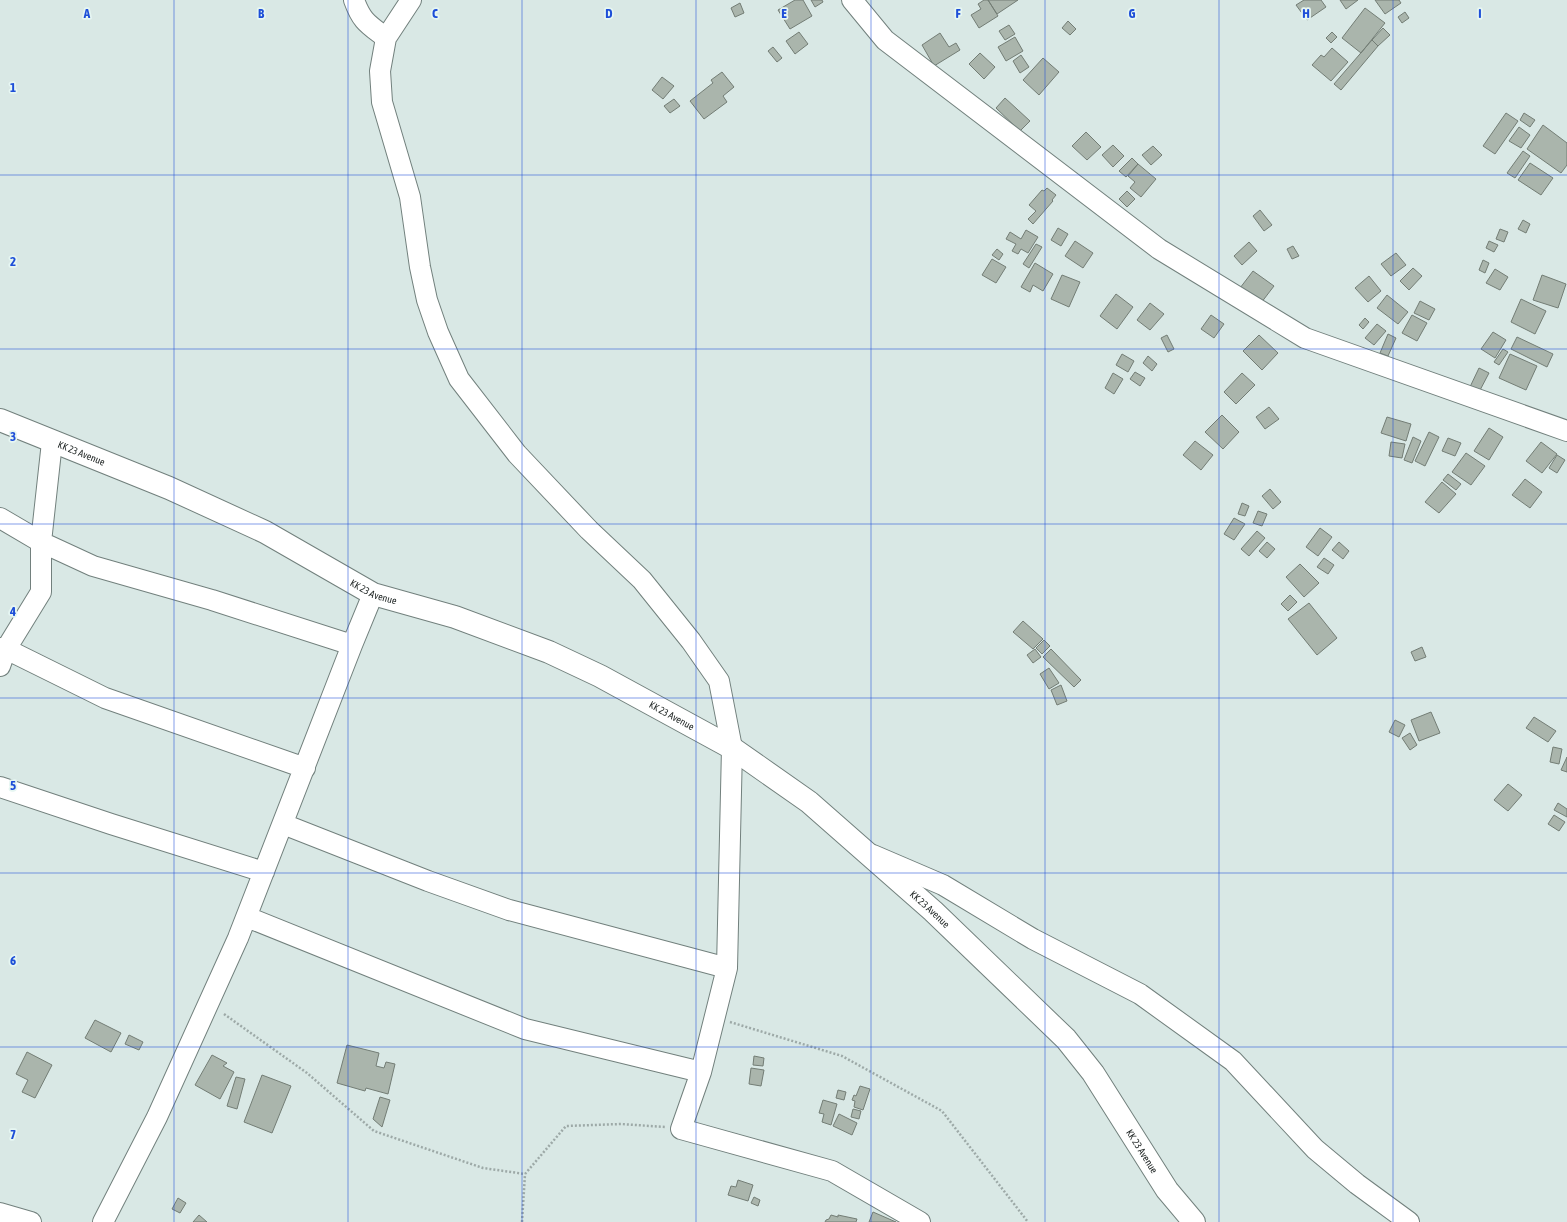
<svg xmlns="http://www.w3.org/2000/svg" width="1567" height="1222" viewBox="0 0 1567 1222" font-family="'Asap Condensed',sans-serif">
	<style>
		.building { fill: #aab5ac; stroke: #737d75 }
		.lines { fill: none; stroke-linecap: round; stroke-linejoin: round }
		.minor-casing { stroke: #72807d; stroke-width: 22 }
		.major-casing { stroke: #72807d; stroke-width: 24 }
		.path { stroke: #9da9a7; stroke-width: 2.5; stroke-dasharray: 2 2; stroke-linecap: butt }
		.minor { stroke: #fff; stroke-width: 20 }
		.major { stroke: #fff; stroke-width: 22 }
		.grid { fill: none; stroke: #1d4ed8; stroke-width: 1; stroke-opacity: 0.55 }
		.labels { text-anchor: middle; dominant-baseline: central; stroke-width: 3.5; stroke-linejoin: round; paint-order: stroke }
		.street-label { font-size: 10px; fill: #1d2322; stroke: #e6f6f2 }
		.grid-label { font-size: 13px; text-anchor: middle; font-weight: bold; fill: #1d4ed8; stroke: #e6f6f2; stroke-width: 3.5; stroke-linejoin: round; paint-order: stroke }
	</style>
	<rect width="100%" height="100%" fill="#d9e8e5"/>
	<path class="building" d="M 795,0 L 803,0 L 812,16 L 790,29 L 778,10 Z
		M 811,0 L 822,0 L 823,2 L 815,7 Z
		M 984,0 L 988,0 L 998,16 L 979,28 L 971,15 L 981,9 L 978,4 Z
		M 988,0 L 1018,0 L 997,14 Z
		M 1304,0 L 1321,0 L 1326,7 L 1307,20 L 1296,5 Z
		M 1340,0 L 1358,0 L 1346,9 Z
		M 1375,0 L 1399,0 L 1401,3 L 1385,14 Z
		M 740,3 L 744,13 L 735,17 L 731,8 Z
		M 1365,8 L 1385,23 L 1361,53 L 1342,38 Z
		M 1405,12 L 1409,18 L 1402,23 L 1398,17 Z
		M 1068,21 L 1076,29 L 1070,35 L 1062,28 Z
		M 1009,25 L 1015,34 L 1005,40 L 999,31 Z
		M 1383,28 L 1390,35 L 1378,46 L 1372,40 Z
		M 799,32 L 808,44 L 795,54 L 786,41 Z
		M 1332,32 L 1337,37 L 1331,43 L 1326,38 Z
		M 940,33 L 949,47 L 956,43 L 960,50 L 934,66 L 922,45 Z
		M 1015,37 L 1023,51 L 1006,61 L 998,47 Z
		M 1372,40 L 1378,46 L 1341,90 L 1334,84 Z
		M 773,47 L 782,58 L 777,62 L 768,51 Z
		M 1332,48 L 1348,62 L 1331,81 L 1312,65 L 1321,55 L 1324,57 Z
		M 980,53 L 995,67 L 984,79 L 969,64 Z
		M 1021,55 L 1029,67 L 1020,73 L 1013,61 Z
		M 1043,58 L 1059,72 L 1039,95 L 1023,80 Z
		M 722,72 L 734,87 L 723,96 L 727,102 L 704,119 L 690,101 L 713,83 L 711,80 Z
		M 662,77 L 674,86 L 663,99 L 652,90 Z
		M 1005,98 L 1030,121 L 1020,131 L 996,108 Z
		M 674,99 L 680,106 L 670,113 L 664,106 Z
		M 1506,113 L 1518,121 L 1495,154 L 1483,146 Z
		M 1524,113 L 1535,120 L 1530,127 L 1520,120 Z
		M 1543,125 L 1567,143 L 1567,165 L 1561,173 L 1527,149 Z
		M 1519,127 L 1530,135 L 1521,148 L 1509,141 Z
		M 1086,132 L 1101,147 L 1087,160 L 1072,146 Z
		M 1113,145 L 1124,156 L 1113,167 L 1102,155 Z
		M 1153,146 L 1162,155 L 1151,165 L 1142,155 Z
		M 1523,151 L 1530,156 L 1515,178 L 1507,173 Z
		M 1132,158 L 1138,164 L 1126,177 L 1119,171 Z
		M 1530,163 L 1553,178 L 1541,195 L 1518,180 Z
		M 1138,164 L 1156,179 L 1141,197 L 1130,188 L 1135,182 L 1128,176 Z
		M 1047,188 L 1056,195 L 1052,200 L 1053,201 L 1033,224 L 1028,219 L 1036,211 L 1029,205 L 1042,190 L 1044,191 Z
		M 1127,191 L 1135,199 L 1127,207 L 1119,199 Z
		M 1260,210 L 1272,225 L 1264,231 L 1253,216 Z
		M 1523,220 L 1530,224 L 1526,233 L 1518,229 Z
		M 1058,228 L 1068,234 L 1061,246 L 1051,240 Z
		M 1500,229 L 1508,232 L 1504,242 L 1496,239 Z
		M 1026,230 L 1038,237 L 1028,253 L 1021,249 L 1018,254 L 1012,251 L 1016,244 L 1006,239 L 1010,232 L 1021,239 Z
		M 1075,241 L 1093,253 L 1083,268 L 1065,256 Z
		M 1489,241 L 1498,245 L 1494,252 L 1486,248 Z
		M 1249,242 L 1257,251 L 1242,265 L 1234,256 Z
		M 1036,244 L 1042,247 L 1029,268 L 1023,264 Z
		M 1293,246 L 1299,256 L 1292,259 L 1287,249 Z
		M 997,249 L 1003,254 L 999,260 L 992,255 Z
		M 1396,253 L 1406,265 L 1391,276 L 1381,264 Z
		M 992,259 L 1006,267 L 996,283 L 982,275 Z
		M 1483,260 L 1489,263 L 1485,273 L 1479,270 Z
		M 1035,263 L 1053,274 L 1043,291 L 1033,285 L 1030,292 L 1021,287 Z
		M 1413,268 L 1422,276 L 1409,290 L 1400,281 Z
		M 1495,269 L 1508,277 L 1500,290 L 1486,283 Z
		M 1253,271 L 1274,286 L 1261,303 L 1240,288 Z
		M 1062,275 L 1080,282 L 1069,307 L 1051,299 Z
		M 1542,275 L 1566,284 L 1558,308 L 1533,300 Z
		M 1369,276 L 1381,291 L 1368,302 L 1355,288 Z
		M 1116,294 L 1133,307 L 1117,329 L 1100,316 Z
		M 1387,295 L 1408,312 L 1398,324 L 1377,308 Z
		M 1521,299 L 1546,311 L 1535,334 L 1511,322 Z
		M 1420,301 L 1435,309 L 1429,320 L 1414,313 Z
		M 1150,303 L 1164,314 L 1150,330 L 1137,320 Z
		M 1211,315 L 1224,324 L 1214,338 L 1201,329 Z
		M 1412,315 L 1427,323 L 1417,341 L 1402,333 Z
		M 1365,318 L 1369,322 L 1363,329 L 1359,325 Z
		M 1377,324 L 1386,331 L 1374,345 L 1365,338 Z
		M 1493,332 L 1506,340 L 1495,358 L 1481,349 Z
		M 1388,334 L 1396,338 L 1388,356 L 1380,353 Z
		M 1167,335 L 1174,349 L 1168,352 L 1161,338 Z
		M 1259,335 L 1278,353 L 1262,370 L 1243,351 Z
		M 1517,337 L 1553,354 L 1547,367 L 1511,349 Z
		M 1503,349 L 1508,352 L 1499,365 L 1494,362 Z
		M 1122,354 L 1134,361 L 1128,372 L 1116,365 Z
		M 1510,354 L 1537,366 L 1526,390 L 1499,378 Z
		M 1148,356 L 1157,364 L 1152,371 L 1143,363 Z
		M 1479,368 L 1489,373 L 1478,394 L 1469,389 Z
		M 1135,372 L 1145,378 L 1140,386 L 1130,379 Z
		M 1113,373 L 1123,379 L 1114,394 L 1105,388 Z
		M 1242,373 L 1255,385 L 1236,404 L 1224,392 Z
		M 1269,407 L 1279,419 L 1265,429 L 1256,417 Z
		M 1222,415 L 1239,432 L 1223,449 L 1205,432 Z
		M 1387,417 L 1411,424 L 1406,441 L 1381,433 Z
		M 1489,428 L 1503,437 L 1489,460 L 1474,451 Z
		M 1429,432 L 1439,437 L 1425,466 L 1415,461 Z
		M 1413,437 L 1421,441 L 1412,463 L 1404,460 Z
		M 1448,438 L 1461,443 L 1455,456 L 1442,451 Z
		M 1195,441 L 1213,455 L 1201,470 L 1183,455 Z
		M 1391,442 L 1405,444 L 1402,458 L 1389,456 Z
		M 1541,442 L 1557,454 L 1542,473 L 1526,461 Z
		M 1466,453 L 1485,466 L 1471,485 L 1452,472 Z
		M 1557,455 L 1565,460 L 1557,473 L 1549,468 Z
		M 1448,474 L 1461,484 L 1456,490 L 1443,480 Z
		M 1525,479 L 1542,492 L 1530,508 L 1512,495 Z
		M 1442,482 L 1456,494 L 1439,513 L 1425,502 Z
		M 1270,489 L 1281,502 L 1273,509 L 1262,496 Z
		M 1242,503 L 1249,506 L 1245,516 L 1238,514 Z
		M 1258,511 L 1267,514 L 1262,526 L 1253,523 Z
		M 1234,518 L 1245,524 L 1234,540 L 1224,534 Z
		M 1320,528 L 1332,537 L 1318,556 L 1306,547 Z
		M 1257,531 L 1265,538 L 1249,556 L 1241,549 Z
		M 1267,542 L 1275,549 L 1267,558 L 1259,551 Z
		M 1339,542 L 1349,551 L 1343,559 L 1332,550 Z
		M 1324,558 L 1334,565 L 1328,574 L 1317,567 Z
		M 1300,564 L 1319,583 L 1304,597 L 1286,577 Z
		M 1290,595 L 1297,602 L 1288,611 L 1281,604 Z
		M 1309,603 L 1337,638 L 1317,655 L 1288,619 Z
		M 1023,621 L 1043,639 L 1033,649 L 1013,632 Z
		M 1044,640 L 1050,646 L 1042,654 L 1036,648 Z
		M 1422,647 L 1426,657 L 1415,661 L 1411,652 Z
		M 1035,649 L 1041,657 L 1033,663 L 1027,655 Z
		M 1051,649 L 1081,680 L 1074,687 L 1043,657 Z
		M 1049,668 L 1059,683 L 1049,689 L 1040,674 Z
		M 1061,685 L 1067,701 L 1057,705 L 1051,690 Z
		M 1431,712 L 1440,733 L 1419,741 L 1411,720 Z
		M 1534,717 L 1556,731 L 1548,742 L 1526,728 Z
		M 1395,720 L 1405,725 L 1399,737 L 1389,732 Z
		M 1410,733 L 1417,745 L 1410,750 L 1402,738 Z
		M 1553,747 L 1562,749 L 1559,764 L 1550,762 Z
		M 1567,757 L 1567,772 L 1561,770 Z
		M 1508,784 L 1522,795 L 1508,811 L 1494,800 Z
		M 1558,803 L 1567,809 L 1567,817 L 1554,810 Z
		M 1554,815 L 1565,822 L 1559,831 L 1548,824 Z
		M 95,1020 L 121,1033 L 111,1052 L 85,1038 Z
		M 129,1035 L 143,1042 L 139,1050 L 125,1044 Z
		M 347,1045 L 379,1053 L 376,1066 L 384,1068 L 386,1062 L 395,1064 L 388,1094 L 366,1088 L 365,1091 L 337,1083 Z
		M 27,1052 L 52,1065 L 35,1098 L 22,1092 L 28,1080 L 16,1074 Z
		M 212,1055 L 227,1063 L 223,1066 L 234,1072 L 220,1099 L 195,1085 Z
		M 754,1056 L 764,1058 L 763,1066 L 753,1065 Z
		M 751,1068 L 764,1070 L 761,1086 L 749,1084 Z
		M 262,1075 L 291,1086 L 272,1133 L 244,1122 Z
		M 236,1077 L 245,1079 L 237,1109 L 227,1106 Z
		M 860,1086 L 870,1089 L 863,1110 L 854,1107 L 855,1101 L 852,1100 L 854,1095 L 856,1096 Z
		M 838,1090 L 846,1092 L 844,1100 L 836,1098 Z
		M 380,1097 L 390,1100 L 382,1127 L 373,1119 Z
		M 823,1100 L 837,1104 L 831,1125 L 822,1122 L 824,1114 L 819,1113 Z
		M 853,1109 L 861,1111 L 859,1119 L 851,1117 Z
		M 839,1114 L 857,1123 L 852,1135 L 833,1126 Z
		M 738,1180 L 753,1185 L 748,1201 L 728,1195 L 731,1186 L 736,1187 Z
		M 754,1197 L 760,1200 L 758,1206 L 751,1203 Z
		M 178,1198 L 186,1203 L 180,1213 L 172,1209 Z
		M 873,1212 L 896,1222 L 869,1222 Z
		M 199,1215 L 207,1222 L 193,1222 Z
		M 831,1215 L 838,1217 L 838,1215 L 857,1219 L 856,1222 L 825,1222 L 826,1220 L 829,1219 Z"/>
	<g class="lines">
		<g class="minor-casing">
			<path id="minor" d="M 354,0 C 362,22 368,24 386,38
				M 411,0 L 386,38 L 380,71 L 382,102 L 410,197 L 420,267 L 427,300 L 438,332 L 459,379 L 517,454 L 589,530 L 642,580 L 691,641 L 719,681 L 732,748 L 727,968 L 701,1072 L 681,1129 L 832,1171 L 920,1222
				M 852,0 L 885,40 L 1159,249 L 1305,338 L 1567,431
				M 0,518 L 41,542 L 93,566 L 212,600 L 352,645
				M 0,648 L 6,649 L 105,698 L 305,768
				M 0,666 L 6,649 L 41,592 L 41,542 L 52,442
				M 0,787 L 111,824 L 264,872
				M 283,824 L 428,881 L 509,910 L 727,968
				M 873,855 L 943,885 L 1033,939 L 1140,994 L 1233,1061 L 1315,1149 L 1357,1184 L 1409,1222
				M 247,917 L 525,1029 L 701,1072
				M 0,1213 L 31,1222
				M 103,1222 L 157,1117 L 238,938 L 352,645 L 373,594"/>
		</g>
		<g class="major-casing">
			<g id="major">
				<path id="s1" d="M 0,420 L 169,488 L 265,532 L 373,594 L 455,617 L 549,652 L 600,676 L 732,748 L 809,802 L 933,911 L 1066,1039 L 1093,1073 L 1167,1190 L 1194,1222"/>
			</g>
		</g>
		<path class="path" d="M 224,1014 L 307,1073 L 374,1131 L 483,1168 L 525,1174 L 566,1126 L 621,1124 L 665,1127
			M 730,1022 L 842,1056 L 942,1111 L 1028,1222
			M 522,1222 L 525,1174"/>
		<use href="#minor" class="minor"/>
		<use href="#major" class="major"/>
	</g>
	<path class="grid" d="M 174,0 L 174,1222M 348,0 L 348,1222M 522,0 L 522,1222M 696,0 L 696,1222M 871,0 L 871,1222M 1045,0 L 1045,1222M 1219,0 L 1219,1222M 1393,0 L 1393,1222M 0,175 L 1567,175M 0,349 L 1567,349M 0,524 L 1567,524M 0,698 L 1567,698M 0,873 L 1567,873M 0,1047 L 1567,1047"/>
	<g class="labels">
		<g class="street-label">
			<text stroke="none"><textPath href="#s1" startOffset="88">KK 23 Avenue</textPath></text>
			<text stroke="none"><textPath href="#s1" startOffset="412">KK 23 Avenue</textPath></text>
			<text stroke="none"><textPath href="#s1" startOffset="736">KK 23 Avenue</textPath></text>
			<text stroke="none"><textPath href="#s1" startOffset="1060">KK 23 Avenue</textPath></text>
			<text stroke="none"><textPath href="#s1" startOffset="1384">KK 23 Avenue</textPath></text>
		</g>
	</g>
	<g class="grid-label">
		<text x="87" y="18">A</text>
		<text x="261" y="18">B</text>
		<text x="435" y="18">C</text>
		<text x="609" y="18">D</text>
		<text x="784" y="18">E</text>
		<text x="958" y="18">F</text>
		<text x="1132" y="18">G</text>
		<text x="1306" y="18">H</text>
		<text x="1480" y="18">I</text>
		<text x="13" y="92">1</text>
		<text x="13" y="266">2</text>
		<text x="13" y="441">3</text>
		<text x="13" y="616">4</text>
		<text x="13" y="790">5</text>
		<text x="13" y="965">6</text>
		<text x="13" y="1139">7</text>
	</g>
</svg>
